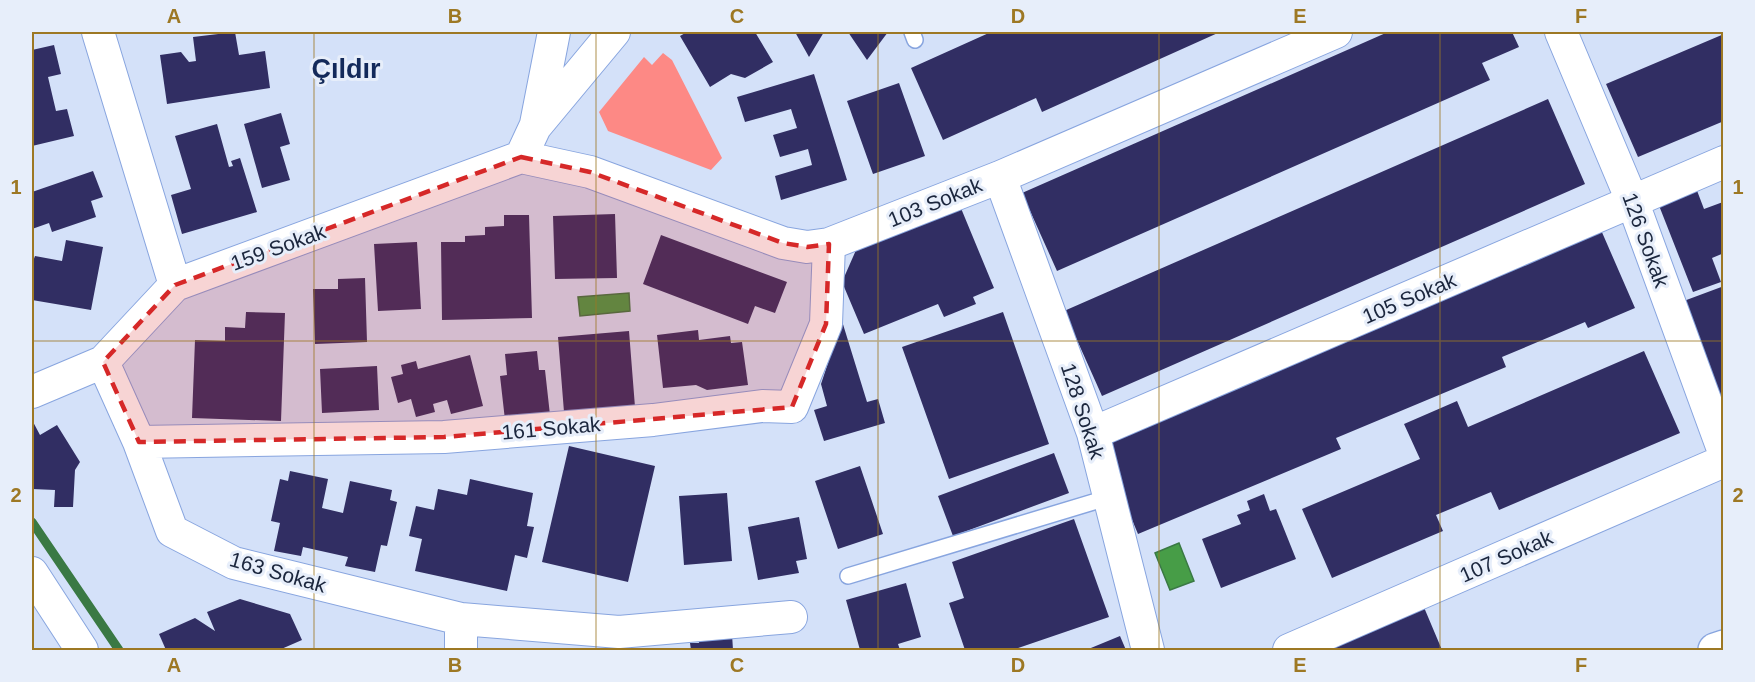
<svg xmlns="http://www.w3.org/2000/svg" width="1755" height="682" viewBox="0 0 1755 682" font-family="Helvetica,sans-serif">
	<style>
		.green { fill: #fd8985 }
		.water { fill: #479d47; stroke: #3a7944; stroke-width: 1.5 }
		.lines { fill: none; stroke-linecap: round; stroke-linejoin: round }
		.stream { stroke: #3a7944; stroke-width: 9 }
		.building { fill: #312e63 }
		.lane-casing { stroke: #88a5df; stroke-width: 18 }
		.street-casing { stroke: #88a5df; stroke-width: 34 }
		.secondary-casing { stroke: #88a5df; stroke-width: 36 }
		.lane { stroke: #fff; stroke-width: 15 }
		.street { stroke: #fff; stroke-width: 32 }
		.secondary { stroke: #fff; stroke-width: 33 }
		.marked { fill: #d62828; fill-opacity: 0.2; stroke: #d62828; stroke-width: 4.5; stroke-dasharray: 12 8; stroke-linejoin: round }
		.grid { fill: none; stroke: #9d7824; stroke-width: 1.5; stroke-opacity: 0.55 }
		.labels { text-anchor: middle; dominant-baseline: central; stroke-width: 6; stroke-linejoin: round; paint-order: stroke }
		.street-label { font-size: 21px; fill: #1b263d; stroke: #e7eefa }
		.district-label { font-size: 27px; font-weight: bold; fill: #142a5a; stroke: #e7eefa }
		.neatline { fill: none; stroke: #9d7824; stroke-width: 2 }
		.grid-label { font-size: 20px; text-anchor: middle; font-weight: bold; fill: #9d7824 }
	</style>
	<rect width="100%" height="100%" fill="#d4e1f9"/>
	<path class="green" d="M 663,53 L 672,60 L 722,158 L 711,170 L 608,131 L 599,112 L 644,57 L 652,65 Z"/>
	<path class="water" d="M 629,293 L 630,311 L 580,316 L 578,297 Z
		M 1179,543 L 1194,581 L 1170,590 L 1155,553 Z"/>
	<g class="lines">
		<path class="stream" d="M 32,522 L 119,650"/>
	</g>
	<path class="building" d="M 235,32 L 239,55 L 265,51 L 270,88 L 167,104 L 160,55 L 181,52 L 189,62 L 196,61 L 193,37 Z
		M 687,32 L 755,32 L 773,62 L 745,78 L 731,74 L 710,87 L 680,36 Z
		M 795,32 L 824,32 L 809,57 Z
		M 848,32 L 888,32 L 867,60 Z
		M 991,32 L 1220,32 L 1042,112 L 1036,98 L 943,140 L 911,68 Z
		M 1388,32 L 1512,32 L 1519,47 L 1482,63 L 1490,80 L 1057,271 L 1022,193 Z
		M 1724,34 L 1724,121 L 1638,157 L 1606,84 Z
		M 54,45 L 61,74 L 48,77 L 56,111 L 67,109 L 74,136 L 32,146 L 32,50 Z
		M 814,74 L 847,180 L 781,200 L 775,176 L 812,165 L 808,149 L 780,157 L 773,135 L 797,128 L 791,109 L 745,122 L 737,97 Z
		M 899,83 L 925,156 L 873,174 L 847,101 Z
		M 1548,99 L 1585,184 L 1102,396 L 1064,311 Z
		M 281,113 L 290,144 L 280,147 L 290,180 L 262,188 L 244,124 Z
		M 217,124 L 229,167 L 233,166 L 231,161 L 240,158 L 257,212 L 182,234 L 171,195 L 191,189 L 175,136 Z
		M 93,171 L 103,197 L 91,201 L 96,217 L 52,232 L 49,223 L 32,229 L 32,192 Z
		M 1696,188 L 1704,209 L 1723,202 L 1724,253 L 1712,258 L 1721,282 L 1693,292 L 1658,203 Z
		M 958,201 L 994,288 L 973,297 L 976,304 L 944,317 L 938,304 L 864,334 L 842,282 L 860,241 Z
		M 615,214 L 617,278 L 555,279 L 553,216 Z
		M 504,215 L 529,215 L 532,318 L 442,320 L 441,242 L 465,242 L 465,236 L 485,235 L 485,227 L 504,226 Z
		M 1601,230 L 1635,308 L 1588,328 L 1585,322 L 1502,357 L 1506,367 L 1336,438 L 1341,449 L 1138,534 L 1098,438 Z
		M 661,235 L 787,282 L 775,313 L 755,306 L 748,324 L 643,284 Z
		M 66,240 L 103,247 L 91,310 L 32,300 L 32,264 L 35,256 L 62,261 Z
		M 417,242 L 421,309 L 378,311 L 374,244 Z
		M 365,278 L 367,342 L 315,344 L 313,289 L 338,289 L 338,279 Z
		M 1724,286 L 1724,406 L 1681,302 Z
		M 246,312 L 285,313 L 281,421 L 192,418 L 195,340 L 225,341 L 225,327 L 245,328 Z
		M 1003,312 L 1049,444 L 949,479 L 902,347 Z
		M 842,321 L 867,402 L 878,399 L 885,423 L 824,441 L 814,410 L 827,406 L 821,384 Z
		M 698,330 L 699,340 L 730,336 L 731,343 L 742,342 L 748,385 L 707,390 L 696,385 L 663,388 L 657,335 Z
		M 629,331 L 635,407 L 564,412 L 558,337 Z
		M 537,351 L 539,370 L 545,370 L 550,415 L 505,420 L 500,376 L 507,375 L 505,354 Z
		M 1644,351 L 1680,433 L 1499,510 L 1491,492 L 1436,515 L 1443,531 L 1332,578 L 1302,509 L 1420,459 L 1404,424 L 1457,401 L 1468,427 Z
		M 470,355 L 483,406 L 451,414 L 447,400 L 433,404 L 435,412 L 416,417 L 411,399 L 398,403 L 391,377 L 403,374 L 401,365 L 416,361 L 418,369 Z
		M 377,366 L 379,410 L 322,413 L 320,369 Z
		M 32,420 L 40,435 L 57,425 L 80,462 L 75,470 L 73,507 L 54,507 L 55,490 L 32,489 L 32,463 L 34,461 L 32,456 Z
		M 569,446 L 655,466 L 628,582 L 542,562 Z
		M 1054,453 L 1069,493 L 953,536 L 938,496 Z
		M 860,466 L 883,534 L 838,549 L 815,481 Z
		M 290,471 L 328,479 L 322,508 L 343,513 L 350,481 L 392,490 L 390,500 L 397,502 L 387,546 L 381,545 L 375,572 L 345,566 L 348,557 L 303,547 L 301,556 L 274,551 L 280,523 L 271,521 L 280,479 L 288,481 Z
		M 470,479 L 533,493 L 527,526 L 534,527 L 527,558 L 515,555 L 507,591 L 415,571 L 422,539 L 409,536 L 416,506 L 434,510 L 438,489 L 467,495 Z
		M 727,493 L 732,561 L 684,565 L 679,496 Z
		M 1264,494 L 1270,511 L 1276,509 L 1296,559 L 1221,588 L 1202,539 L 1241,524 L 1237,515 L 1250,510 L 1247,501 Z
		M 799,517 L 807,559 L 796,561 L 799,573 L 758,580 L 748,527 Z
		M 1074,519 L 1109,617 L 1012,650 L 965,650 L 949,603 L 964,598 L 952,562 Z
		M 906,583 L 921,637 L 898,644 L 900,650 L 860,650 L 846,600 Z
		M 240,599 L 290,614 L 302,640 L 279,650 L 166,650 L 159,634 L 195,618 L 215,631 L 207,612 Z
		M 1423,605 L 1442,650 L 1313,650 Z
		M 732,634 L 733,650 L 691,650 L 690,643 L 699,643 L 698,635 Z
		M 1120,636 L 1126,650 L 1086,650 Z"/>
	<g class="lines">
		<g class="lane-casing">
			<path id="lane" d="M 912,32 L 915,40
				M 848,576 L 1110,497"/>
		</g>
		<g class="street-casing">
			<path id="street" d="M 98,32 L 175,285
				M 1561,32 L 1633,203 L 1724,452
				M 536,124 L 554,32
				M 521,157 L 590,172 L 783,243 L 807,247 L 829,244 L 1000,177 L 1336,32
				M 1000,177 L 1093,433 L 1148,650
				M 103,362 L 139,442 L 172,531 L 234,563 L 461,619 L 619,632 L 791,617
				M 32,392 L 103,362 L 175,285 L 521,157 L 535,127 L 614,32
				M 1093,433 L 1724,162
				M 139,442 L 444,437 L 653,420 L 762,406 L 792,407 L 826,324 L 829,244
				M 32,573 L 82,650
				M 461,619 L 461,650
				M 1289,650 L 1724,461"/>
		</g>
		<g class="secondary-casing">
			<path id="secondary" d="M 1715,650 L 1724,647"/>
		</g>
		<use href="#lane" class="lane"/>
		<use href="#street" class="street"/>
		<use href="#secondary" class="secondary"/>
	</g>
	<path class="marked" d="M 521,157 L 590,172 L 783,243 L 807,247 L 829,244 L 826,324 L 792,407 L 444,437 L 139,442 L 103,362 L 175,285 Z"/>
	<path class="grid" d="M 314,32 L 314,650M 596,32 L 596,650M 878,32 L 878,650M 1159,32 L 1159,650M 1440,32 L 1440,650M 32,341 L 1724,341"/>
	<g class="labels">
		<g class="street-label">
			<text transform="translate(935 202) rotate(-22)">103 Sokak</text>
			<text transform="translate(1646 240) rotate(70)">126 Sokak</text>
			<text transform="translate(278 247) rotate(-20)">159 Sokak</text>
			<text transform="translate(1409 298) rotate(-23)">105 Sokak</text>
			<text transform="translate(1083 411) rotate(72)">128 Sokak</text>
			<text transform="translate(551 428) rotate(-5)">161 Sokak</text>
			<text transform="translate(1506 556) rotate(-24)">107 Sokak</text>
			<text transform="translate(278 572) rotate(16)">163 Sokak</text>
		</g>
		<g class="district-label">
			<text x="346" y="69">Çıldır</text>
		</g>
	</g>
	<rect width="1755" height="682" fill="none" stroke="#e7eefa" stroke-width="66"/>
	<rect x="33" y="33" width="1689" height="616" class="neatline"/>
	<g class="grid-label">
		<text x="174" y="23">A</text>
		<text x="455" y="23">B</text>
		<text x="737" y="23">C</text>
		<text x="1018" y="23">D</text>
		<text x="1300" y="23">E</text>
		<text x="1581" y="23">F</text>
		<text x="16" y="194">1</text>
		<text x="1738" y="194">1</text>
		<text x="16" y="502">2</text>
		<text x="1738" y="502">2</text>
		<text x="174" y="672">A</text>
		<text x="455" y="672">B</text>
		<text x="737" y="672">C</text>
		<text x="1018" y="672">D</text>
		<text x="1300" y="672">E</text>
		<text x="1581" y="672">F</text>
	</g>
</svg>
